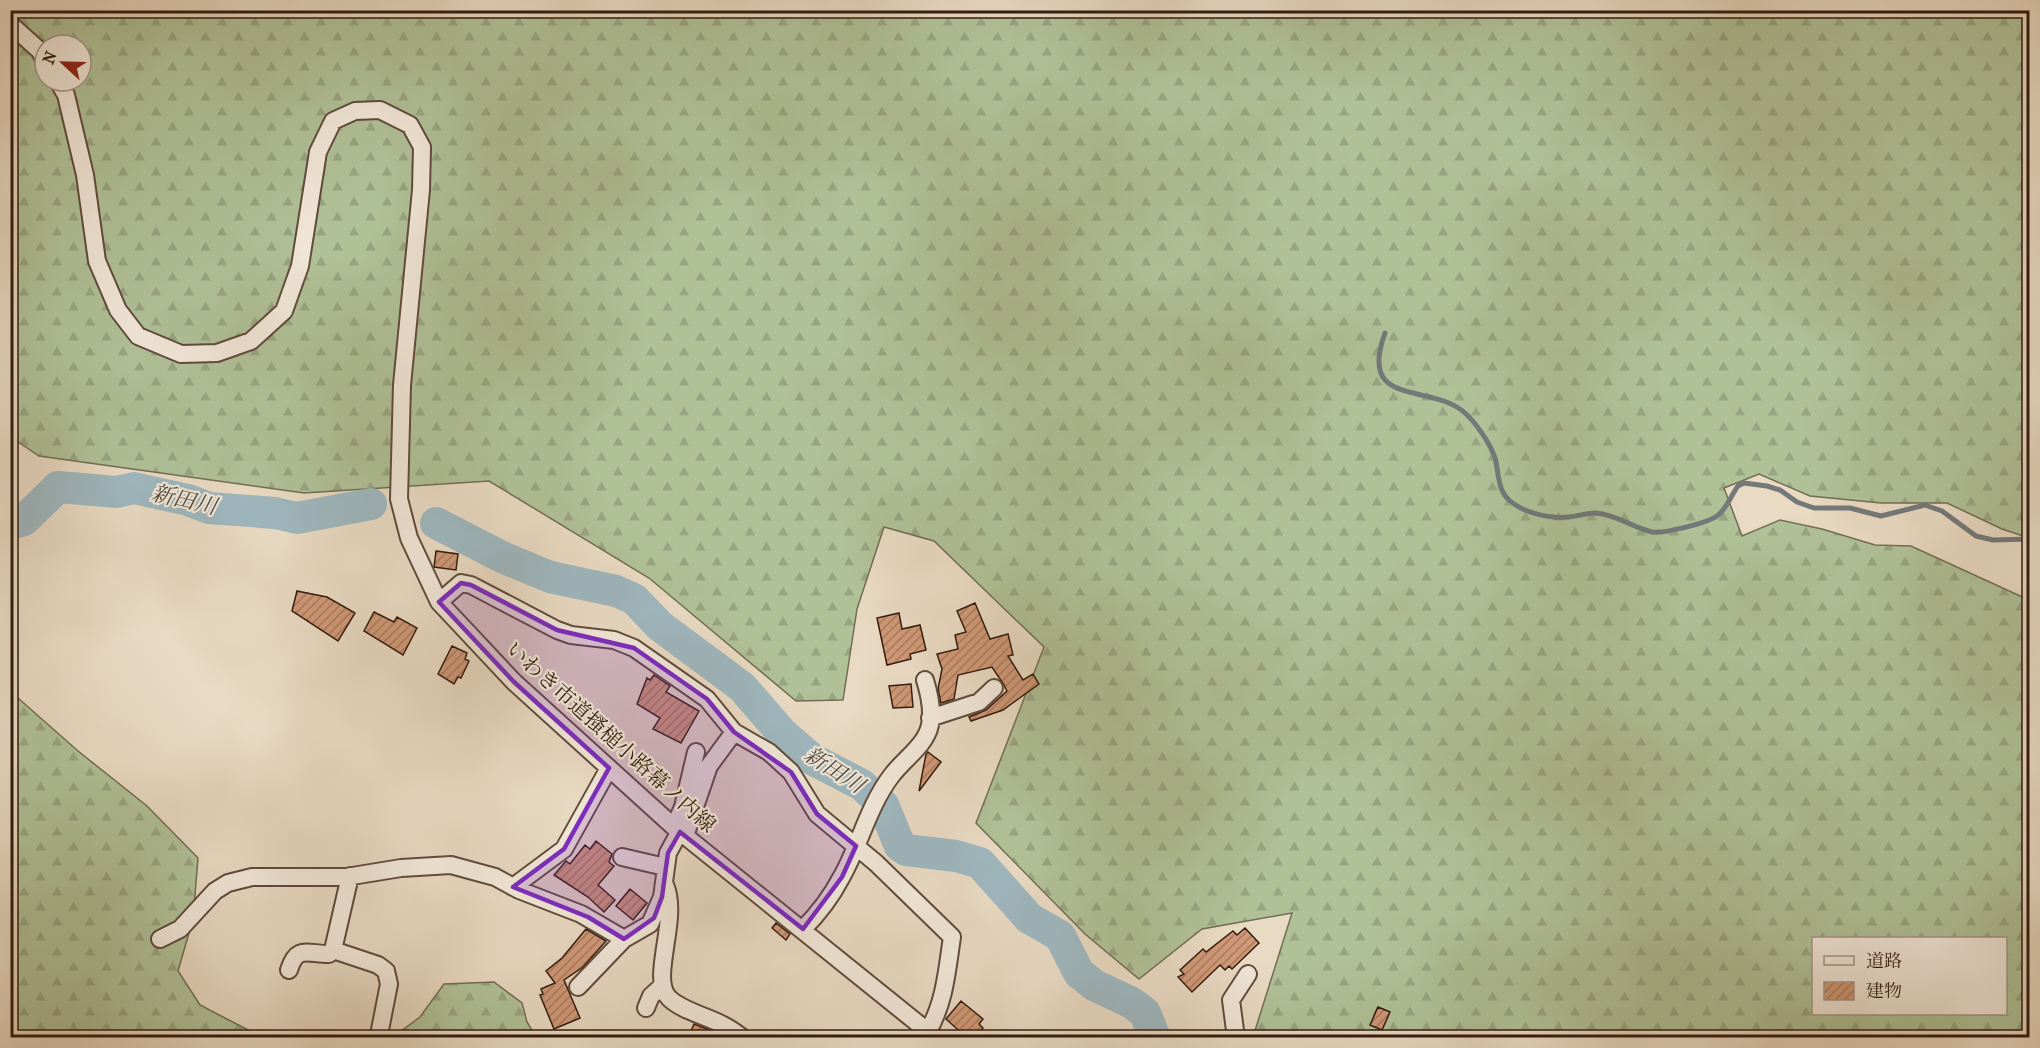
<svg xmlns="http://www.w3.org/2000/svg" width="2040" height="1048" viewBox="0 0 2040 1048" font-family="'IM FELL French Canon','Noto Serif JP',serif">
	<style>
		.forest { fill: url(#forest-firs); stroke: #716e54; stroke-width: 1.5; fill-rule: evenodd }
		.lines { fill: none; stroke-linecap: round; stroke-linejoin: round }
		.stream { stroke: #737979; stroke-width: 5 }
		.river { stroke: #9eb7bf; stroke-width: 32 }
		.building { fill: url(#building-hatch); stroke: #321b0f; stroke-width: 1.5 }
		.minor-casing { stroke: #604b3c; stroke-width: 20 }
		.minor { stroke: #f1e7d8; stroke-width: 16 }
		.marked { fill: #7b2cbf; fill-opacity: 0.2; stroke: #7b2cbf; stroke-width: 4.5; stroke-linejoin: round }
		.labels { text-anchor: middle; dominant-baseline: central; stroke-width: 4.5; stroke-linejoin: round; paint-order: stroke }
		.street-label { font-size: 21px; fill: #321b0f; stroke: #f1e7d8 }
		.water-label { font-size: 22px; font-style: italic; fill: #524a44; stroke: #f1e7d8 }
	</style>
	<defs>
		<pattern id="forest-firs" width="22" height="20" patternUnits="userSpaceOnUse" patternTransform="scale(1.5)"><rect width="22" height="20" fill="#b0c198"/><path d="M5 1l3.5 6h-7zM16 11l3.5 6h-7z" fill="#98a582"/></pattern>
		<pattern id="building-hatch" width="6" height="6" patternUnits="userSpaceOnUse" patternTransform="scale(1.5)"><rect width="6" height="6" fill="#d09876"/><path d="M-1 1l2-2M0 6l6-6M5 7l2-2" fill="none" stroke="#a97b5f"/></pattern>
	</defs>
	<rect width="100%" height="100%" fill="#e9dac3"/>
	<filter id="stains"><feTurbulence type="fractalNoise" baseFrequency=".00333" numOctaves="4"/><feColorMatrix values="0 0 0 0 .2 0 0 0 0 .09 0 0 0 0 .02 0 0 0 .5 -.17"/></filter>
	<radialGradient id="worn" r=".72"><stop offset=".6" stop-color="#630" stop-opacity="0"/><stop offset="1" stop-color="#630" stop-opacity=".3"/></radialGradient>
	<path class="forest" d="M 10,11 L 2029,11 L 2029,538 L 2002,529 L 1947,503 L 1881,503 L 1810,496 L 1759,474 L 1724,488 L 1742,536 L 1780,520 L 1822,529 L 1875,545 L 1911,546 L 2029,600 L 2029,1037 L 1253,1037 L 1292,913 L 1202,929 L 1139,979 L 1085,934 L 976,823 L 1044,647 L 934,541 L 884,527 L 857,609 L 843,700 L 796,701 L 649,578 L 489,481 L 304,493 L 39,456 L 11,437 ZM 45,45 L 81,45 L 81,81 L 45,81 ZM 1814,938 L 2006,938 L 2006,1014 L 1814,1014 Z
		M 10,691 L 78,751 L 147,806 L 198,858 L 193,919 L 178,971 L 200,1005 L 250,1031 L 276,1037 L 11,1037 Z
		M 494,982 L 522,1003 L 527,1022 L 536,1037 L 393,1037 L 420,1017 L 444,984 Z"/>
	<g class="lines">
		<path class="stream" d="M 1385,333 C 1357,409 1431,382 1465,413 C 1476,423 1490,443 1495,458 C 1499,472 1497,489 1509,500 C 1523,513 1551,519 1569,517 C 1578,516 1587,513 1596,513 C 1617,515 1632,527 1652,532 C 1663,534 1707,523 1717,516 C 1727,509 1731,495 1738,486 L 1744,483 L 1767,486 L 1780,490 L 1797,502 L 1814,508 L 1850,508 L 1881,516 L 1925,505 L 1942,511 L 1976,536 L 1993,540 L 2030,539"/>
		<path class="river" d="M 436,523 L 502,557 L 550,577 L 616,591 L 634,599 L 660,626 L 742,687 L 782,733 L 812,759 L 862,785 L 883,805 L 900,846 L 906,850 L 956,856 L 980,863 L 1029,918 L 1060,936 L 1079,973 L 1094,985 L 1132,1003 L 1145,1013 L 1155,1038
			M 10,524 L 24,520 L 58,487 L 117,492 L 134,488 L 188,500 L 209,508 L 275,513 L 297,518 L 371,504"/>
	</g>
	<path class="building" d="M 436,551 L 458,554 L 456,570 L 434,567 Z
		M 297,591 L 327,597 L 355,613 L 338,641 L 292,611 Z
		M 975,603 L 990,639 L 1008,634 L 1013,655 L 1008,656 L 1023,680 L 1033,674 L 1039,684 L 1003,710 L 971,721 L 969,717 L 986,710 L 1007,691 L 1004,685 L 992,667 L 958,675 L 954,699 L 941,703 L 938,689 L 942,669 L 937,654 L 958,649 L 955,635 L 966,632 L 957,611 Z
		M 374,612 L 394,622 L 397,617 L 417,628 L 403,655 L 364,631 Z
		M 899,613 L 902,629 L 920,625 L 926,650 L 910,654 L 911,659 L 887,665 L 877,618 Z
		M 452,646 L 467,653 L 465,659 L 469,661 L 461,678 L 458,677 L 454,684 L 438,674 Z
		M 654,675 L 670,686 L 666,692 L 699,711 L 681,743 L 653,729 L 660,718 L 637,704 L 647,678 L 650,680 Z
		M 911,684 L 913,707 L 893,708 L 889,686 Z
		M 928,752 L 941,762 L 919,791 L 926,754 Z
		M 596,841 L 612,854 L 609,862 L 614,866 L 598,885 L 615,900 L 604,912 L 588,897 L 554,875 L 566,861 L 570,864 L 585,845 L 590,849 Z
		M 630,889 L 647,903 L 633,920 L 616,906 Z
		M 776,923 L 790,934 L 786,940 L 772,928 Z
		M 1245,928 L 1259,943 L 1232,969 L 1229,966 L 1225,970 L 1220,965 L 1192,992 L 1178,977 L 1184,974 L 1180,970 L 1203,949 L 1206,952 L 1233,931 L 1237,935 Z
		M 586,929 L 606,941 L 583,967 L 564,980 L 580,1018 L 554,1029 L 540,995 L 543,994 L 541,989 L 555,983 L 546,971 L 562,958 Z
		M 961,1001 L 983,1019 L 979,1024 L 983,1028 L 974,1038 L 967,1038 L 946,1019 Z
		M 1378,1007 L 1390,1012 L 1382,1030 L 1370,1025 Z
		M 694,1024 L 712,1031 L 724,1038 L 703,1038 L 691,1031 Z"/>
	<g class="lines">
		<g class="minor-casing">
			<path id="minor" d="M 10,24 L 39,50 L 45,60
				M 58,81 L 66,95 L 85,175 L 97,261 L 118,310 L 138,336 L 181,354 L 217,353 L 251,341 L 284,311 L 300,266 L 318,152 L 333,121 L 355,111 L 380,110 L 410,125 L 422,147 L 421,190 L 402,385 L 399,499 L 409,538 L 439,602 L 514,682 L 674,827 L 936,1038
				M 439,602 L 461,583 L 471,585 L 557,630 L 571,635 L 614,640 L 634,648 L 707,699 L 734,732 L 769,752 L 791,772 L 817,814 L 876,863 L 952,937 C 947,970 945,1002 928,1031
				M 930,718 L 979,702 L 994,688
				M 674,827 L 683,807 L 696,752
				M 685,836 L 709,766 L 734,732
				M 622,857 L 665,867
				M 665,885 C 680,919 649,979 669,998 C 682,1011 707,1016 723,1025 C 730,1028 736,1033 743,1038
				M 513,887 L 564,849 L 609,768
				M 803,929 C 818,914 831,897 841,878 C 860,845 868,806 892,775 C 904,759 926,745 930,725 C 933,711 929,693 925,680
				M 160,939 L 180,929 L 215,891 L 228,883 L 252,877 L 346,877 L 401,868 L 451,865 L 495,877 L 519,890 L 581,914 L 624,939
				M 333,950 L 378,965 L 386,971 L 389,984 L 379,1035
				M 289,970 C 297,945 307,954 329,954 L 333,950 L 350,876
				M 578,987 L 624,939 L 650,924 L 662,897 L 668,853 L 680,831
				M 646,1008 L 651,996 L 663,985
				M 1236,1038 L 1231,1000 L 1248,974"/>
		</g>
		<use href="#minor" class="minor"/>
	</g>
	<path class="marked" d="M 461,583 L 471,585 L 557,630 L 634,648 L 707,699 L 734,732 L 791,772 L 817,814 L 856,846 L 842,877 L 803,929 L 680,832 L 668,853 L 662,897 L 654,918 L 624,939 L 588,917 L 513,887 L 564,849 L 609,768 L 514,682 L 439,602 Z"/>
	<g class="labels">
		<g class="street-label">
			<text transform="translate(611 737) rotate(42)">いわき市道搔槌小路幕ノ内線</text>
		</g>
		<g class="water-label">
			<text transform="translate(184 500) rotate(13)">新田川</text>
			<text transform="translate(834 770) rotate(33)">新田川</text>
		</g>
	</g>
	<rect width="2040" height="1048" fill="none" stroke="#e9dac3" stroke-width="36"/>
	<rect x="12" y="12" width="2016" height="1024" fill="none" stroke="#321b0f" stroke-width="3"/>
	<rect x="18" y="18" width="2004" height="1012" fill="none" stroke="#321b0f" stroke-width="1.5"/>
	<rect x="1812" y="937" width="195" height="78" fill="#f1e7d8" stroke="#a59588" stroke-width="1.5"/>
	<rect x="1824" y="956" width="30" height="9" fill="#f1e7d8" stroke="#a59588" stroke-width="1.5"/>
	<text x="1866" y="967" font-size="18" fill="#321b0f">道路</text>
	<rect x="1824" y="982" width="30" height="18" fill="url(#building-hatch)" stroke="#a59588" stroke-width="1.5"/>
	<text x="1866" y="997" font-size="18" fill="#321b0f">建物</text>
	<g transform="translate(63 63) rotate(292)"><circle r="28" fill="#f1e7d8" stroke="#a59588" stroke-width="1.5"/>
	<path d="M0-4.5L10 22L0 15L-10 22Z" fill="#8f2418"/>
	<text y="-9" font-size="16" font-weight="bold" text-anchor="middle" fill="#321b0f">N</text>
	</g>
	<rect width="100%" height="100%" filter="url(#stains)"/>
	<rect width="100%" height="100%" fill="url(#worn)"/>
</svg>
